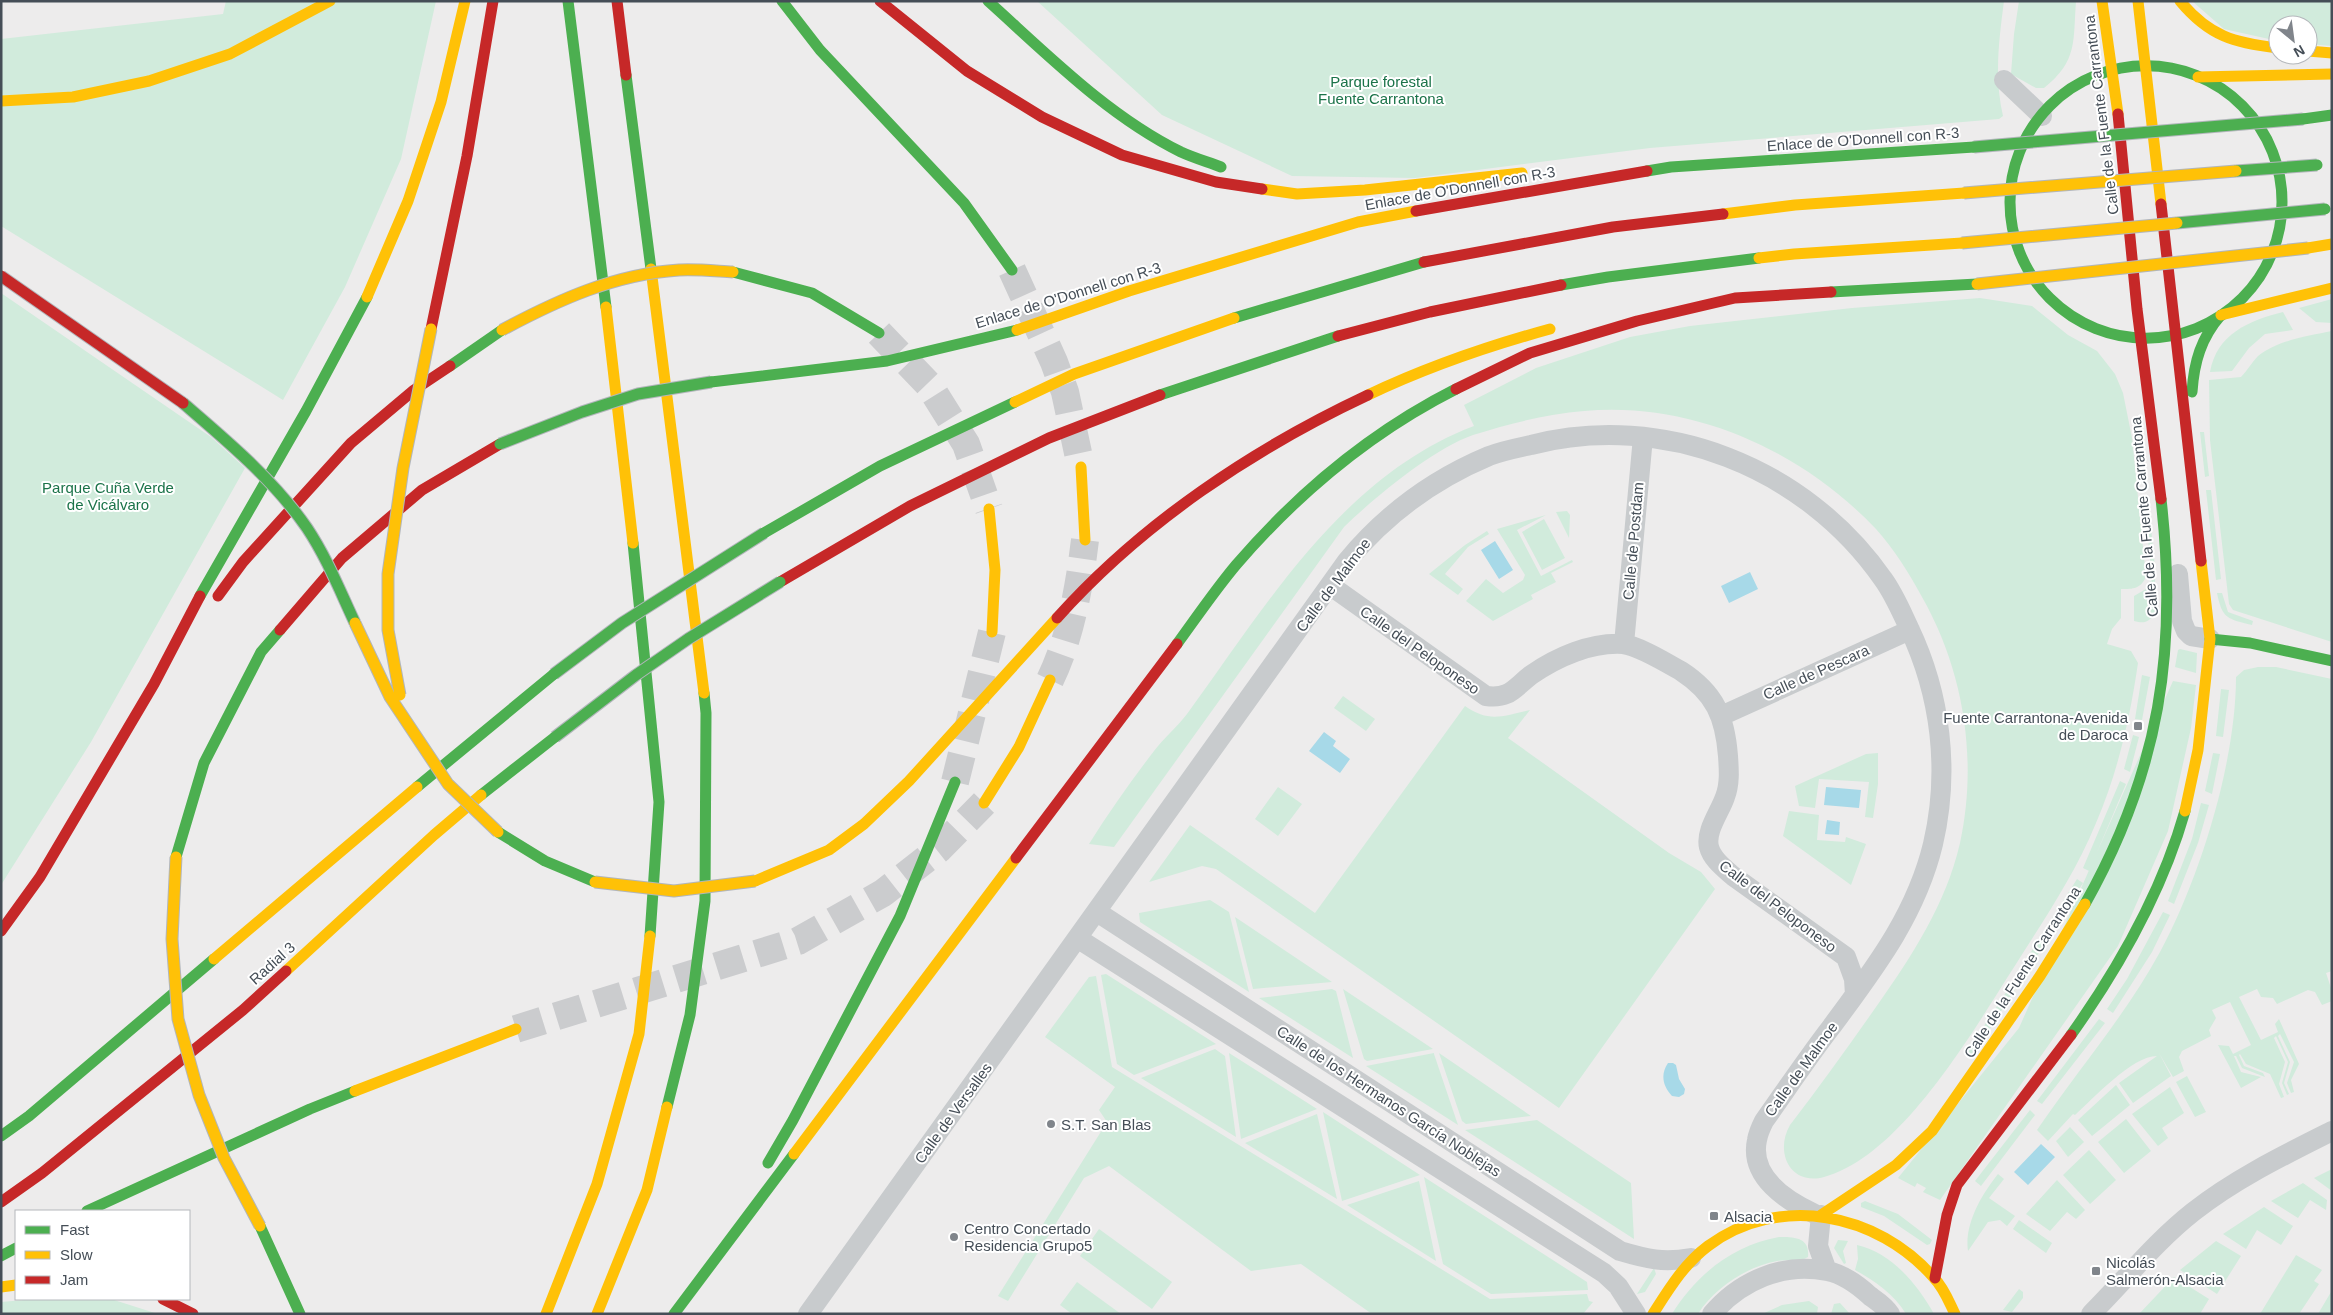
<svg xmlns="http://www.w3.org/2000/svg" width="2333" height="1315" viewBox="0 0 2333 1315" font-family="Arial,sans-serif">
	<style>
		.green { fill: #d1ebdc }
		.water { fill: #a7d9e8 }
		.lines { fill: none; stroke-linecap: round; stroke-linejoin: round }
		.highway-tunnel { stroke: #cbccce; stroke-width: 28; stroke-dasharray: 28 14; stroke-linecap: butt }
		.street { stroke: #c8cbcd; stroke-width: 20 }
		.fast { stroke: #4caf50; stroke-width: 11 }
		.slow { stroke: #ffc107; stroke-width: 11 }
		.jam { stroke: #c62828; stroke-width: 11 }
		.fast-bridge-casing { stroke: #b2b6bb; stroke-width: 13; stroke-linecap: butt }
		.slow-bridge-casing { stroke: #b2b6bb; stroke-width: 13; stroke-linecap: butt }
		.jam-bridge-casing { stroke: #b2b6bb; stroke-width: 13; stroke-linecap: butt }
		.fast-bridge { stroke: #4caf50; stroke-width: 11 }
		.slow-bridge { stroke: #ffc107; stroke-width: 11 }
		.jam-bridge { stroke: #c62828; stroke-width: 11 }
		.poi-dot { fill: #80858b; stroke: #fff; stroke-width: 2 }
		.labels { text-anchor: middle; dominant-baseline: central; stroke-width: 4; stroke-linejoin: round; paint-order: stroke }
		.park-label { font-size: 15px; fill: #1b7349; stroke: #fff }
		.street-label { font-size: 15px; fill: #454e57; stroke: #fff }
		.poi-label { font-size: 15px; fill: #454e57; stroke: #fff; text-anchor: start }
	</style>
	<rect width="100%" height="100%" fill="#edecec"/>
	<path class="green" d="M 226,1 L 436,1 L 401,159 L 345,287 L 283,400 L 1,226 L 1,39 L 223,14 Z
		M 1037,1 L 2004,1 C 1999,40 1994,77 2003,116 L 1999,119 L 1650,148 L 1415,178 L 1292,176 L 1162,115 Z
		M 2019,1 L 2076,1 C 2073,41 2078,61 2044,88 L 2036,88 L 2011,74 L 2014,34 Z
		M 2192,1 L 2332,1 L 2332,46 L 2308,44 L 2308,25 L 2278,25 L 2278,41 L 2224,29 Z
		M 1,293 L 211,437 L 245,468 L 91,742 L 1,885 Z
		M 1980,298 L 2032,306 L 2068,335 L 2097,351 L 2115,374 L 2123,393 L 2132,438 L 2146,577 C 2140,589 2134,589 2121,589 L 2121,618 L 2112,629 L 2107,644 L 2131,651 L 2138,663 C 2130,718 2118,772 2096,823 C 2075,874 2045,918 2016,964 C 1974,1029 1902,1156 1824,1177 C 1791,1186 1774,1153 1790,1125 C 1820,1086 1848,1047 1876,1007 C 1912,956 1946,904 1960,843 C 1978,760 1964,671 1922,597 C 1909,573 1894,549 1876,529 C 1802,451 1693,401 1584,411 C 1547,414 1508,424 1473,435 C 1433,449 1375,497 1344,527 L 1114,847 L 1089,844 C 1109,812 1131,781 1154,751 C 1164,738 1177,727 1187,714 C 1266,606 1342,476 1474,426 L 1464,405 L 1536,368 L 1630,337 L 1690,326 L 1852,308 Z
		M 2332,299 L 2332,323 L 2316,322 L 2299,308 Z
		M 2283,312 L 2293,330 L 2265,334 L 2249,348 L 2232,371 L 2210,372 C 2217,334 2248,321 2283,312 Z
		M 2332,331 L 2332,642 L 2233,610 L 2229,604 L 2210,440 L 2209,380 L 2241,377 C 2247,371 2252,362 2258,356 C 2278,340 2308,336 2332,331 Z
		M 2200,432 L 2204,432 L 2209,476 L 2205,477 Z
		M 2137,436 L 2142,436 L 2146,484 L 2142,484 Z
		M 2206,490 L 2211,490 L 2221,579 L 2216,580 Z
		M 2148,498 L 2155,568 L 2151,568 L 2144,499 Z
		M 1567,511 L 1570,515 L 1569,538 L 1556,512 Z
		M 1546,515 L 1517,530 L 1541,576 L 1572,560 L 1573,562 L 1551,573 L 1556,582 L 1531,595 L 1533,599 L 1493,621 L 1466,601 L 1486,579 L 1503,593 L 1523,580 L 1525,575 L 1497,529 Z
		M 1544,519 L 1565,558 L 1542,570 L 1522,532 Z
		M 1487,531 L 1489,534 L 1468,547 L 1445,574 L 1463,589 L 1458,595 L 1429,574 L 1465,545 Z
		M 2152,579 L 2155,579 L 2155,613 C 2149,622 2145,624 2134,621 L 2134,596 L 2146,589 Z
		M 2217,593 L 2222,593 L 2228,612 L 2253,621 L 2252,625 C 2228,619 2222,619 2217,593 Z
		M 2180,649 L 2197,653 L 2196,673 L 2175,667 L 2178,650 Z
		M 2258,667 L 2276,667 L 2332,679 L 2332,971 L 2326,973 L 2332,991 L 2332,1001 L 2322,1005 L 2315,992 L 2308,990 L 2277,1004 L 2273,998 L 2261,997 L 2257,989 L 2239,997 L 2261,1040 L 2278,1032 L 2275,1024 L 2279,1019 L 2299,1064 L 2291,1080 L 2294,1092 L 2291,1093 L 2287,1083 L 2294,1062 L 2280,1034 L 2278,1036 L 2290,1062 L 2284,1083 L 2289,1094 L 2287,1095 L 2282,1083 L 2288,1062 L 2276,1036 L 2274,1038 L 2285,1062 L 2279,1084 L 2284,1097 L 2281,1098 L 2270,1074 L 2246,1064 L 2240,1054 L 2239,1055 L 2244,1066 L 2263,1073 L 2265,1077 L 2242,1068 L 2236,1056 L 2234,1056 L 2241,1072 L 2261,1077 L 2241,1088 L 2218,1045 L 2229,1046 L 2233,1054 L 2251,1045 L 2230,1002 L 2212,1010 L 2216,1018 L 2209,1030 L 2211,1036 L 2182,1051 L 2179,1057 L 2184,1071 L 2173,1077 L 2159,1053 L 2171,1076 L 2133,1103 L 2119,1083 L 2157,1056 C 2132,1056 2094,1098 2075,1115 L 2073,1114 L 2048,1141 L 2037,1130 C 2077,1071 2125,1016 2160,952 C 2200,878 2236,762 2236,677 L 2244,670 Z
		M 2142,675 L 2150,677 L 2142,720 L 2135,719 Z
		M 2173,681 L 2196,685 L 2191,728 L 2168,831 L 2118,946 L 1940,1200 L 1923,1192 L 1926,1188 L 1917,1183 L 1915,1187 L 1898,1178 L 2019,1028 Z
		M 2221,689 L 2229,690 L 2223,737 L 2216,736 Z
		M 1343,696 L 1375,719 L 1366,731 L 1334,708 Z
		M 1465,706 C 1489,723 1503,716 1530,710 L 1508,738 L 1669,853 L 1701,872 L 1715,889 L 1559,1108 L 1216,869 L 1202,866 L 1149,882 L 1190,825 L 1315,913 Z
		M 2133,735 L 2139,737 L 2130,772 L 2124,769 Z
		M 1878,753 L 1878,784 L 1873,818 L 1865,817 L 1869,782 L 1819,779 L 1815,808 L 1799,806 L 1795,786 L 1866,754 Z
		M 2213,753 L 2220,754 L 2212,794 L 2205,791 Z
		M 2120,781 L 2126,784 L 2089,871 L 2083,868 Z
		M 1278,787 L 1302,804 L 1278,836 L 1255,819 Z
		M 2201,803 L 2209,805 L 2198,843 L 2174,904 L 2168,901 L 2192,839 Z
		M 1789,811 L 1819,815 L 1817,840 L 1845,842 L 1846,837 L 1866,844 L 1851,885 L 1783,836 Z
		M 2077,879 L 2083,883 L 2032,964 L 2026,960 Z
		M 1210,900 L 1229,912 L 1249,992 L 1140,922 L 1139,913 Z
		M 2163,912 L 2170,915 L 2152,952 L 2113,1013 L 2107,1009 L 2127,979 Z
		M 1235,917 L 1332,982 L 1253,989 Z
		M 2020,971 L 2025,974 L 1973,1055 L 1967,1052 Z
		M 1106,974 L 1216,1044 L 1134,1075 L 1117,1064 L 1101,975 Z
		M 1096,976 L 1112,1067 L 1490,1299 L 1587,1294 L 1589,1301 L 1593,1302 L 1583,1314 L 1372,1314 L 1301,1264 L 1251,1271 L 1109,1166 L 1084,1178 L 1008,1301 L 998,1296 L 1107,1122 L 1099,1110 L 1115,1087 L 1045,1037 L 1089,977 Z
		M 1332,989 L 1336,991 L 1353,1058 L 1259,998 Z
		M 1343,989 L 1433,1049 L 1367,1061 L 1364,1059 Z
		M 2099,1019 L 2105,1023 L 2042,1104 L 2037,1101 Z
		M 1215,1049 L 1225,1056 L 1236,1137 L 1141,1078 Z
		M 1229,1053 L 1317,1109 L 1241,1139 Z
		M 1434,1053 L 1434,1054 L 1458,1125 L 1366,1066 Z
		M 1439,1053 L 1531,1116 L 1466,1124 L 1462,1121 Z
		M 2187,1076 L 2206,1112 L 2195,1117 L 2176,1082 Z
		M 2116,1085 L 2130,1105 L 2092,1136 L 2078,1120 Z
		M 2170,1087 L 2184,1113 L 2162,1128 L 2168,1138 L 2158,1146 L 2132,1114 Z
		M 2030,1110 L 2035,1115 L 1981,1186 L 1975,1181 Z
		M 1323,1112 L 1420,1175 L 1342,1201 Z
		M 1317,1114 L 1337,1199 L 1245,1143 Z
		M 2126,1119 L 2151,1151 L 2124,1173 L 2098,1142 Z
		M 1537,1120 L 1631,1183 L 1634,1239 L 1465,1130 Z
		M 2070,1127 L 2084,1142 L 2068,1157 L 2056,1141 Z
		M 2089,1150 L 2116,1180 L 2090,1204 L 2063,1175 Z
		M 2332,1169 L 2332,1191 L 2314,1178 Z
		M 1998,1174 L 2004,1179 L 1989,1198 L 2015,1216 L 2007,1226 L 2000,1220 L 1988,1222 L 1968,1251 C 1964,1224 1982,1194 1998,1174 Z
		M 1424,1177 L 1587,1282 L 1588,1290 L 1491,1294 L 1443,1264 Z
		M 2057,1180 L 2085,1210 L 2076,1219 L 2067,1212 L 2050,1231 L 2026,1214 Z
		M 1419,1181 L 1436,1261 L 1347,1205 Z
		M 2303,1183 L 2327,1200 L 2326,1210 L 2310,1200 L 2298,1218 L 2271,1201 Z
		M 1865,1201 L 1898,1214 L 1932,1240 L 1930,1244 L 1927,1245 L 1884,1216 L 1861,1207 L 1861,1203 Z
		M 2264,1207 L 2293,1226 L 2281,1245 L 2257,1230 L 2246,1249 L 2223,1234 Z
		M 2019,1220 L 2052,1243 L 2046,1253 L 2013,1229 Z
		M 1099,1229 L 1172,1282 L 1152,1309 L 1080,1256 Z
		M 1779,1237 C 1794,1237 1810,1237 1808,1257 C 1800,1262 1787,1259 1777,1261 C 1748,1266 1714,1288 1698,1314 L 1672,1314 C 1696,1275 1733,1245 1779,1237 Z
		M 1838,1240 L 1848,1241 L 1843,1251 L 1846,1263 L 1844,1264 L 1834,1248 Z
		M 2216,1241 L 2241,1256 L 2217,1294 L 2180,1270 Z
		M 1857,1245 C 1891,1252 1918,1285 1934,1314 L 1906,1314 C 1894,1294 1875,1281 1855,1270 L 1858,1259 Z
		M 2296,1255 L 2322,1270 L 2314,1281 L 2319,1284 L 2299,1314 L 2260,1314 Z
		M 1654,1268 L 1656,1274 L 1645,1292 L 1637,1294 Z
		M 2174,1277 L 2209,1299 L 2200,1314 L 2139,1314 Z
		M 1077,1282 L 1121,1314 L 1072,1314 L 1060,1305 Z
		M 2019,1289 L 2023,1292 L 2023,1298 L 2012,1312 L 2003,1310 Z
		M 2331,1292 L 2332,1314 L 2318,1314 Z
		M 36,1299 L 111,1299 L 158,1314 L 1,1314 L 1,1302 Z
		M 1809,1301 L 1818,1307 L 1817,1314 L 1762,1314 L 1782,1305 Z
		M 1840,1303 L 1850,1314 L 1831,1314 L 1834,1304 Z"/>
	<path class="water" d="M 1495,541 L 1513,570 L 1499,579 L 1481,550 Z
		M 1750,572 L 1758,589 L 1729,603 L 1721,586 Z
		M 1324,732 L 1336,741 L 1333,746 L 1350,759 L 1340,773 L 1309,751 Z
		M 1826,787 L 1861,790 L 1859,808 L 1824,805 Z
		M 1827,820 L 1840,822 L 1839,835 L 1825,834 Z
		M 1668,1063 L 1673,1063 L 1676,1065 L 1679,1079 L 1685,1089 L 1684,1094 L 1679,1097 L 1672,1096 C 1663,1086 1660,1075 1668,1063 Z
		M 2041,1144 L 2055,1157 L 2028,1185 L 2014,1172 Z"/>
	<g class="lines">
		<path class="highway-tunnel" d="M 1012,270 L 1054,362 L 1065,392 L 1081,467
			M 879,333 L 929,385 L 966,444 L 989,509
			M 1050,680 C 1071,636 1079,588 1085,540
			M 955,782 L 992,632
			M 516,1029 L 798,941 L 883,893 L 939,849 L 984,803"/>
		<path class="street" d="M 2004,80 L 2042,116
			M 2178,574 L 2182,621 L 2186,631 L 2191,636 L 2210,639
			M 1331,586 L 1486,696 C 1510,699 1514,688 1531,675 C 1557,657 1591,642 1623,644 C 1639,646 1667,663 1681,671 C 1715,693 1725,717 1728,756 C 1729,770 1730,784 1725,797 C 1720,812 1705,831 1709,847 C 1712,859 1724,868 1733,876 L 1846,957 L 1854,979 L 1855,995
			M 1624,644 L 1643,437
			M 1721,716 L 1910,630
			M 1097,912 L 1620,1251 C 1647,1259 1663,1263 1691,1258
			M 1077,938 L 1604,1273 L 1618,1286 L 1636,1314
			M 1821,1215 L 1818,1246 L 1827,1271
			M 808,1314 L 1347,561 C 1385,515 1434,479 1489,456 C 1502,451 1517,448 1531,445 C 1663,411 1805,467 1883,579 C 1894,594 1901,611 1909,628 C 1941,695 1950,771 1933,844 C 1916,915 1874,969 1832,1026 C 1808,1057 1786,1090 1764,1121 C 1761,1127 1758,1134 1757,1140 C 1749,1177 1787,1201 1815,1214
			M 1712,1314 C 1740,1281 1783,1262 1827,1271 C 1843,1274 1858,1285 1870,1296 C 1877,1301 1885,1306 1890,1314
			M 2091,1314 C 2125,1280 2155,1242 2193,1212 C 2235,1179 2284,1155 2332,1131"/>
		<path class="fast" d="M 568,1 L 606,307
			M 782,1 L 820,50 L 964,203 L 1012,270
			M 988,1 C 1048,55 1108,116 1181,152 C 1194,158 1208,162 1221,167
			M2010 202a136 136 0 1 1 272 0a136 136 0 1 1-272 0Z
			M 626,75 L 651,269
			M 2303,119 L 2332,115
			M 1647,171 L 1671,167 L 1974,147
			M 733,272 L 812,293 L 879,333
			M 1561,285 L 1608,277 L 1759,258
			M 1831,292 L 1977,284
			M 1234,318 L 1424,262
			M 450,366 L 502,330
			M 711,382 L 887,361 L 1017,330
			M 2192,392 C 2194,362 2201,338 2221,315
			M 1160,395 L 1338,336
			M 764,533 L 880,466 L 1015,402
			M 633,543 L 659,802 L 650,936
			M 200,596 L 306,411 L 367,297
			M 2210,639 L 2250,643 L 2332,661
			M 1177,644 C 1196,618 1215,590 1236,565 C 1298,493 1371,432 1456,389
			M 417,787 L 554,674
			M 481,795 L 555,737
			M 498,832 L 545,861 L 595,882
			M 176,857 L 204,763 L 261,652 L 280,630
			M 2085,904 C 2160,771 2178,649 2161,499
			M 2071,1035 C 2120,966 2162,892 2185,811
			M 667,1107 L 690,1015 L 705,901 L 706,713 L 704,693
			M 1,1136 L 29,1116 L 214,959
			M 768,1163 L 793,1120 L 900,916 L 955,782
			M 87,1211 L 310,1109 L 355,1091
			M 260,1226 L 300,1314
			M 1,1256 L 16,1248
			M 674,1314 L 794,1154"/>
		<path class="slow" d="M 2102,1 L 2118,114
			M 2138,1 L 2161,204
			M 2180,1 C 2209,36 2234,43 2278,48
			M 2308,51 L 2332,53
			M 2198,77 L 2332,74
			M 1,101 L 73,97 L 149,81 L 230,54 L 330,1
			M 1262,189 L 1297,194 L 1365,190 L 1522,173
			M 1723,214 L 1795,205 L 1964,193
			M 2308,248 L 2332,244
			M 1759,258 L 1794,254 L 1962,243
			M 651,269 L 704,693
			M 367,297 L 408,201 L 441,102 L 465,1
			M 606,307 L 633,543
			M 2221,315 L 2332,288
			M 1017,330 L 1129,291 L 1358,222 L 1416,211
			M 1368,395 C 1427,367 1488,346 1550,329
			M 1015,402 L 1074,374 L 1234,318
			M 1081,467 L 1085,540
			M 989,509 L 995,570 L 992,632
			M 984,803 L 1019,747 L 1050,680
			M 2185,811 L 2198,750 L 2210,639 L 2201,561
			M 755,881 L 829,850 L 864,824 L 909,781 L 1057,618
			M 214,959 L 417,787
			M 286,971 L 434,835 L 481,795
			M 355,1091 L 516,1029
			M 794,1154 L 1016,858
			M 1821,1215 L 1896,1165 L 1932,1131 L 2040,976 L 2085,904
			M 1,1287 L 16,1285
			M 546,1314 L 597,1184 L 639,1034 L 650,936
			M 597,1314 L 647,1190 L 667,1107
			M 1653,1314 C 1669,1289 1684,1264 1708,1246 C 1779,1193 1878,1213 1934,1278 C 1944,1288 1949,1302 1955,1314"/>
		<path class="jam" d="M 617,1 L 626,75
			M 880,1 L 967,71 L 1042,117 L 1122,155 L 1216,182 L 1262,189
			M 2118,114 L 2137,309 L 2161,499
			M 2161,204 L 2201,561
			M 1416,211 L 1647,171
			M 1424,262 L 1613,227 L 1723,214
			M 431,329 L 467,156 L 493,1
			M 1338,336 L 1430,312 L 1561,285
			M 1456,389 L 1530,353 L 1637,321 L 1735,298 L 1831,292
			M 780,582 L 910,506 L 1049,438 L 1160,395
			M 218,596 L 243,562 L 351,443 L 414,390 L 450,366
			M 1057,618 C 1142,523 1253,449 1368,395
			M 280,630 L 342,558 L 422,490 L 500,444
			M 1016,858 L 1177,644
			M 1,931 L 40,877 L 154,684 L 200,596
			M 1,1202 L 42,1173 L 243,1010 L 286,971
			M 1935,1278 L 1947,1215 L 1957,1185 L 2071,1035
			M 163,1299 L 193,1314"/>
		<g class="fast-bridge-casing">
			<path id="fast-bridge" d="M 1974,147 L 2303,119
				M 2236,171 L 2317,165
				M 2177,223 L 2325,209
				M 183,403 C 227,441 274,480 307,528 C 327,558 340,591 355,623
				M 500,444 L 582,412 L 638,394 L 711,382
				M 554,674 L 622,623 L 764,533
				M 555,737 L 636,675 L 688,639 L 780,582"/>
		</g>
		<g class="slow-bridge-casing">
			<path id="slow-bridge" d="M 1964,193 L 2236,171
				M 1962,243 L 2177,223
				M 1977,284 L 2308,248
				M 502,330 C 558,300 615,274 679,270 C 697,269 715,271 733,272
				M 355,623 L 390,697 L 448,784 L 498,832
				M 400,695 L 388,630 L 388,574 L 403,468 L 431,329
				M 176,857 L 172,939 L 178,1019 L 199,1095 L 224,1158 L 260,1226
				M 595,882 L 674,891 L 755,881"/>
		</g>
		<g class="jam-bridge-casing">
			<path id="jam-bridge" d="M 1,276 L 183,403"/>
		</g>
		<use href="#fast-bridge" class="fast-bridge"/>
		<use href="#slow-bridge" class="slow-bridge"/>
		<use href="#jam-bridge" class="jam-bridge"/>
	</g>
	<g class="poi-dot">
		<rect x="2133" y="721" width="10" height="10" rx="2.5"/>
		<circle cx="1051" cy="1124" r="5"/>
		<rect x="1709" y="1211" width="10" height="10" rx="2.5"/>
		<circle cx="954" cy="1237" r="5"/>
		<rect x="2091" y="1266" width="10" height="10" rx="2.5"/>
	</g>
	<g class="labels">
		<g class="park-label">
			<text x="1381" y="81">Parque forestal<tspan x="1381" dy="17">Fuente Carrantona</tspan></text>
			<text x="108" y="487">Parque Cuña Verde<tspan x="108" dy="17">de Vicálvaro</tspan></text>
		</g>
		<g class="street-label">
			<text transform="translate(2101 115) rotate(-97)">Calle de la Fuente Carrantona</text>
			<text transform="translate(1863 139) rotate(-4)">Enlace de O'Donnell con R-3</text>
			<text transform="translate(1460 188) rotate(-10)">Enlace de O'Donnell con R-3</text>
			<text transform="translate(1068 295) rotate(-17)">Enlace de O'Donnell con R-3</text>
			<text transform="translate(2144 517) rotate(-95)">Calle de la Fuente Carrantona</text>
			<text transform="translate(1633 541) rotate(-85)">Calle de Postdam</text>
			<text transform="translate(1333 585) rotate(-53)">Calle de Malmoe</text>
			<text transform="translate(1420 650) rotate(35)">Calle del Peloponeso</text>
			<text transform="translate(1816 672) rotate(-24)">Calle de Pescara</text>
			<text transform="translate(1778 906) rotate(37)">Calle del Peloponeso</text>
			<text transform="translate(272 963) rotate(-42)">Radial 3</text>
			<text transform="translate(2022 972) rotate(-57)">Calle de la Fuente Carrantona</text>
			<text transform="translate(1801 1069) rotate(-54)">Calle de Malmoe</text>
			<text transform="translate(1389 1101) rotate(33)">Calle de los Hermanos García Noblejas</text>
			<text transform="translate(953 1113) rotate(-54)">Calle de Versalles</text>
		</g>
		<g class="poi-label">
			<text x="2128" y="717" text-anchor="end">Fuente Carrantona-Avenida<tspan x="2128" dy="17">de Daroca</tspan></text>
			<text x="1061" y="1124">S.T. San Blas</text>
			<text x="1724" y="1216">Alsacia</text>
			<text x="964" y="1228">Centro Concertado<tspan x="964" dy="17">Residencia Grupo5</tspan></text>
			<text x="2106" y="1262">Nicolás<tspan x="2106" dy="17">Salmerón-Alsacia</tspan></text>
		</g>
	</g>
	<rect width="2333" height="1315" fill="none" stroke="#454e57" stroke-width="5"/>
	<rect x="15" y="1210" width="175" height="90" fill="#ffffff" stroke="#b5b8bc"/>
	<rect x="25" y="1226" width="25" height="8" fill="#4caf50" stroke="#b5b8bc"/>
	<text x="60" y="1235" font-size="15" fill="#454e57">Fast</text>
	<rect x="25" y="1251" width="25" height="8" fill="#ffc107" stroke="#b5b8bc"/>
	<text x="60" y="1260" font-size="15" fill="#454e57">Slow</text>
	<rect x="25" y="1276" width="25" height="8" fill="#c62828" stroke="#b5b8bc"/>
	<text x="60" y="1285" font-size="15" fill="#454e57">Jam</text>
	<g transform="translate(2293 40) rotate(151)"><circle r="24" fill="#ffffff" stroke="#b5b8bc"/>
	<path d="M0-4L9 19L0 12L-9 19Z" fill="#80858b"/>
	<text y="-8" font-size="14" font-weight="bold" text-anchor="middle" fill="#454e57">N</text>
	</g>
</svg>
